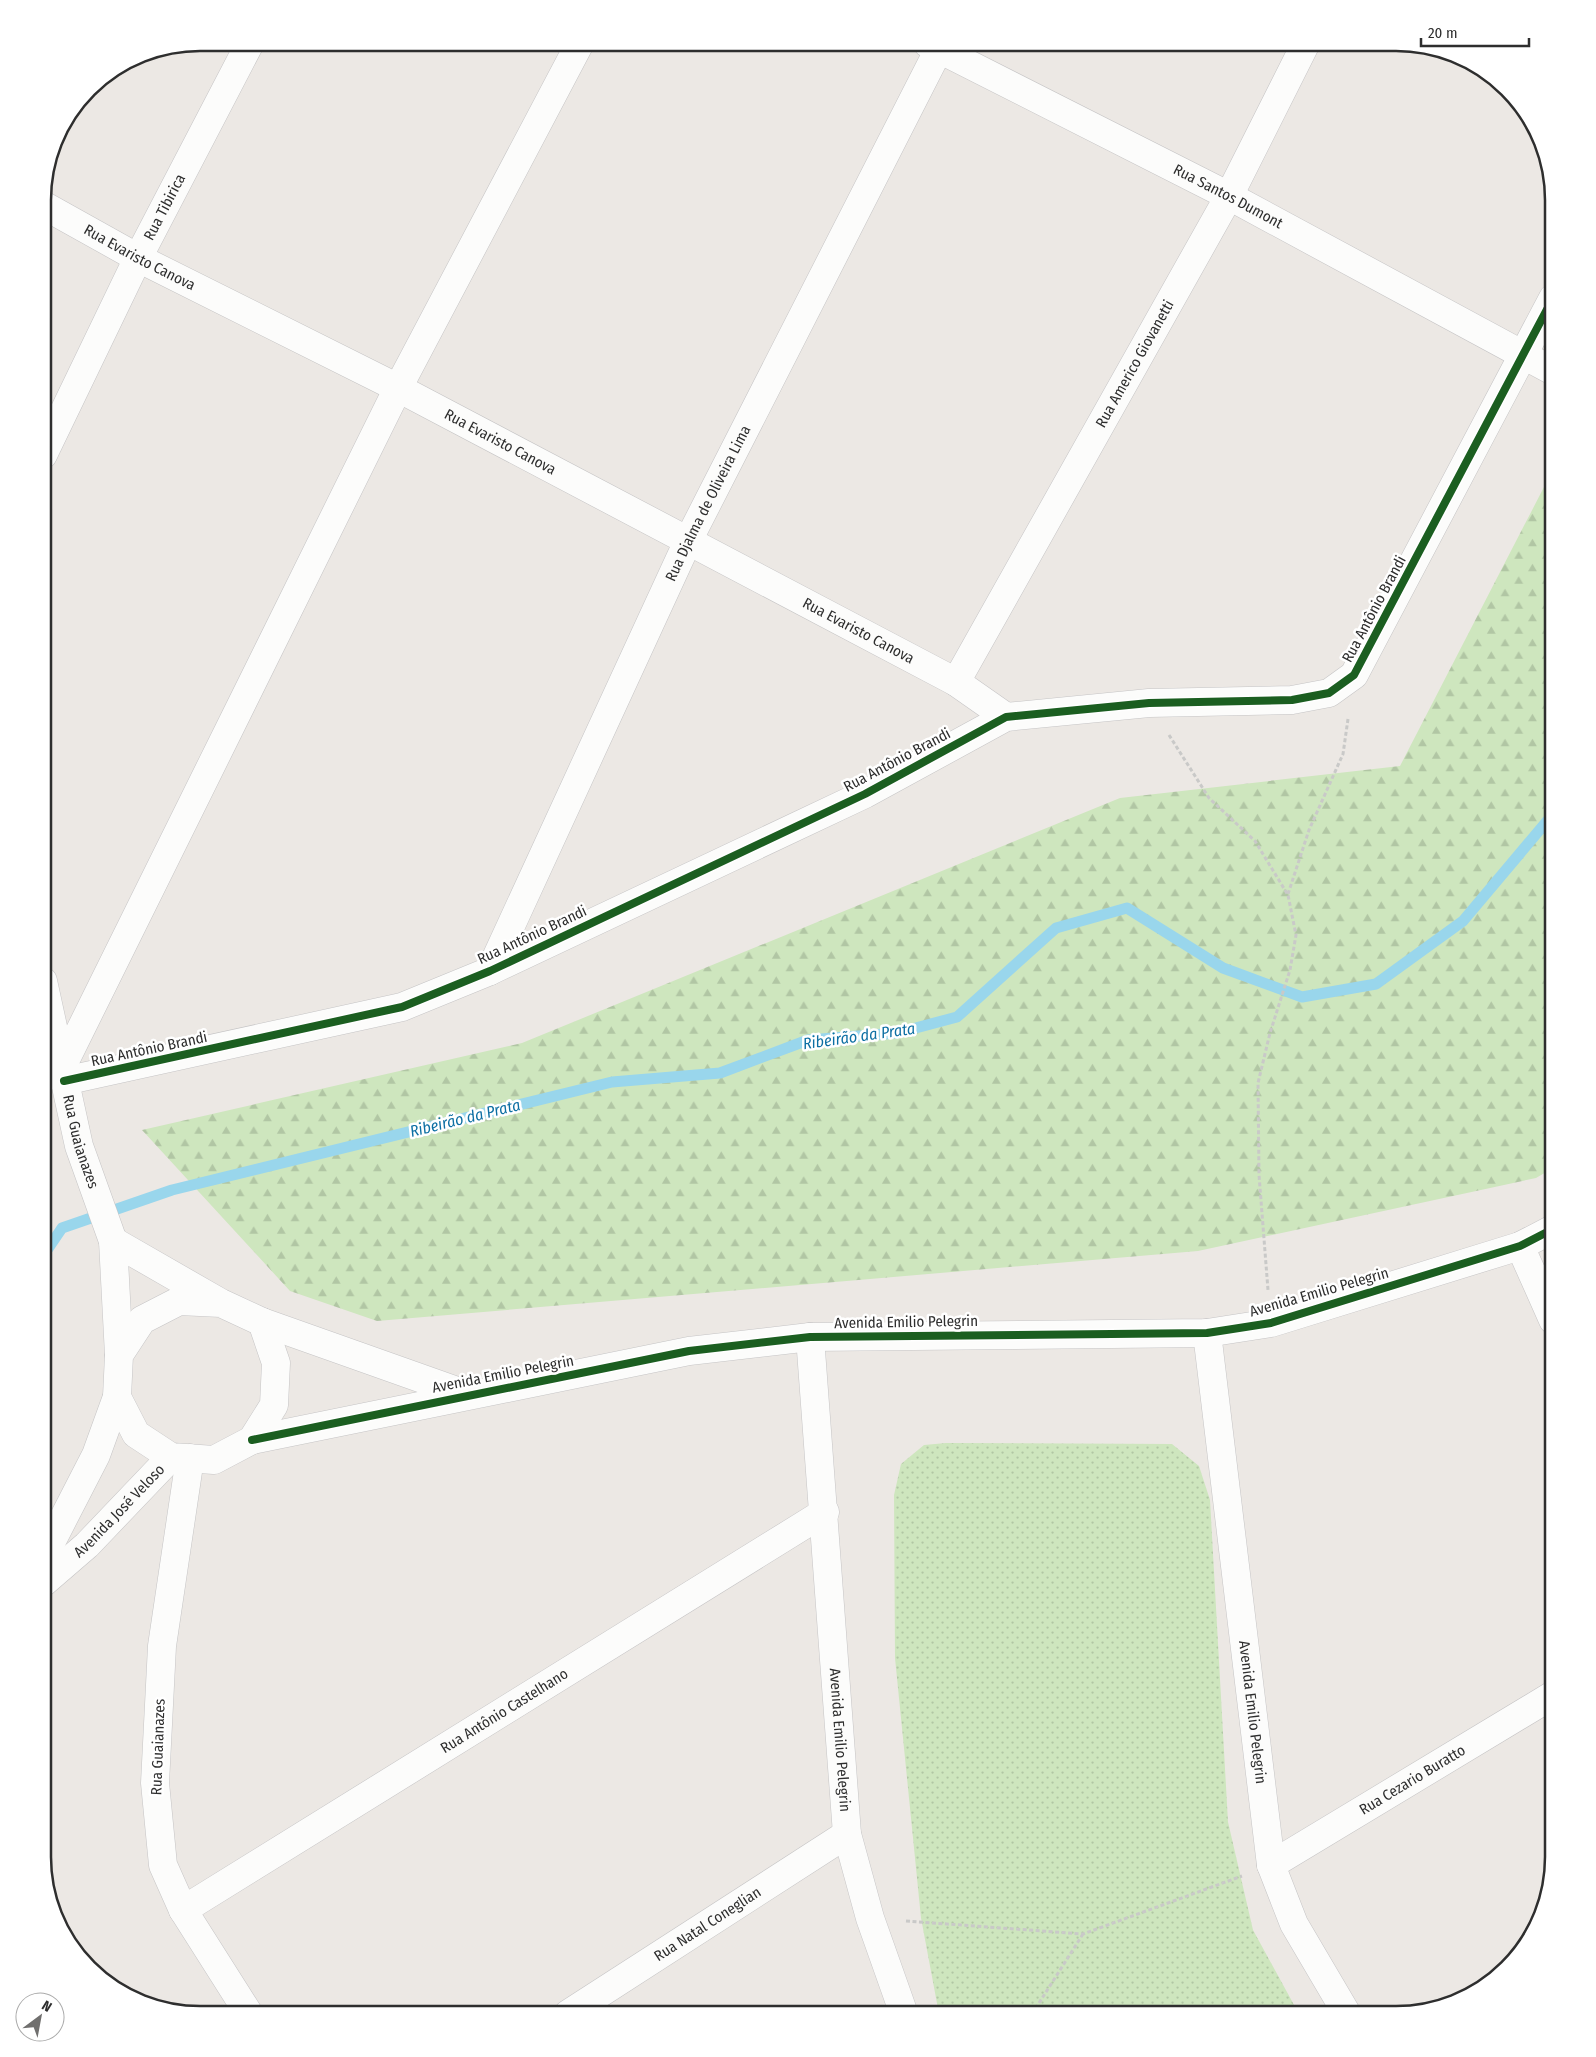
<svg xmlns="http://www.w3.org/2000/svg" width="1596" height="2057" viewBox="0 0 1596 2057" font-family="'Fira Sans Condensed',sans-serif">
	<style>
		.grass { fill: url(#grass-dots) }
		.forest { fill: url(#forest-firs) }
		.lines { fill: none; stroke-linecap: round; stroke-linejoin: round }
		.stream { stroke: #99d6ec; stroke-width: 11 }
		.minor-casing { stroke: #c5c4c5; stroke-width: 29 }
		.path { stroke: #c9c9c8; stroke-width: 3; stroke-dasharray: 4 2.5; stroke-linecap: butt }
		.minor { stroke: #fcfcfb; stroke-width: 28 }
		.cycleway-casing { stroke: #fff; stroke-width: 11 }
		.cycleway { stroke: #1b5e20; stroke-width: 8 }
		.labels { text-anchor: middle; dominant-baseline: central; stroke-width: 5; stroke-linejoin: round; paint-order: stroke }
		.street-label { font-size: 15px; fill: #2e2e2e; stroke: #fff }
		.water-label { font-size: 16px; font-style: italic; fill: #0d6fa3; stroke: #fff }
		.rim { fill: none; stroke: #2e2e2e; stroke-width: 2.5 }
	</style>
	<defs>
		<pattern id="grass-dots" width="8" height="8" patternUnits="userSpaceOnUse" patternTransform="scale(1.25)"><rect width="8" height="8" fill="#cee6be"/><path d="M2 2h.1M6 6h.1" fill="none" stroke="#b1c6a4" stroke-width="1.8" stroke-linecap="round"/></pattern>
		<pattern id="forest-firs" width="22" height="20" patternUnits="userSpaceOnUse" patternTransform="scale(1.25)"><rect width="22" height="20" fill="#cee6be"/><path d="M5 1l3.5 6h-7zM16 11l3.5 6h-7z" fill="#b1c6a4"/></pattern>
	</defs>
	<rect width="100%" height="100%" fill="#ece8e4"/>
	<path class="grass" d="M 946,1443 L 1172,1444 L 1199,1466 L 1210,1500 L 1228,1822 L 1253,1930 L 1299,2014 L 939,2014 L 921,1918 L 895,1658 L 894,1495 L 901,1464 L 924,1445 Z"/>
	<path class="forest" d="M 1553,486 L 1553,1168 L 1536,1178 L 1198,1251 L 377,1321 L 290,1291 L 142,1130 L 522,1043 L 1120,798 L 1400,766 L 1544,487 Z"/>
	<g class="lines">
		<path class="stream" d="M 43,1256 L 62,1228 L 172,1190 L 612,1082 L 720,1073 L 808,1040 L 897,1033 L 957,1017 L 1056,928 L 1127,908 L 1223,968 L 1302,997 L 1376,984 L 1463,921 L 1553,814"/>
		<g class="minor-casing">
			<g id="minor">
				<path id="s1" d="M 927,43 L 1229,196 L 1553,371"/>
				<path id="s2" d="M 43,205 L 138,258 L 398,388 L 956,682 L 1006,717"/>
				<path id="s3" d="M 43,455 L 138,258 L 250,43"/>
				<path id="s4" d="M 956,682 L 1229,196 L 1306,43"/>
				<path id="s5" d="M 490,971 L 688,541 L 942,43"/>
				<path id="s6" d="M 43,981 L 79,1146 L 113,1241 L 119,1355"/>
				<path d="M 63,1065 L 398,388 L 580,43"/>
				<path d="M 64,1081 L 402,1007 L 490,971 L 865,794 L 1006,717 L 1149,703 L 1292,700 L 1329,693 L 1354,675 L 1553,298"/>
				<path d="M 113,1241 L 221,1303 L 262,1322 L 276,1363 L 274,1405 L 252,1440 L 214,1460 L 171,1457 L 136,1434 L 117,1397 L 119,1355 L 142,1320 L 179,1301 L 221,1303"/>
				<path d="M 1520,1246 L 1553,1320"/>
				<path d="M 262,1322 L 468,1395"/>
				<path id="s7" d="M 1207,1333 L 1271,1865 L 1294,1924 L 1347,2014"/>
				<path id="s8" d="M 810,1337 L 847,1834 L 870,1918 L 904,2014"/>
				<path d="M 252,1440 L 689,1351 L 810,1337 L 1207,1333 L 1271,1323 L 1520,1246 L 1553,1229"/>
				<path d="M 190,1458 L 162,1646 L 155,1783 L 163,1865 L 183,1910 L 249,2014"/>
				<path d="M 43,1558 L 96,1455 L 117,1397"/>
				<path id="s9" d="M 43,1583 L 87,1545 L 171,1457"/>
				<path id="s10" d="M 1271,1865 L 1553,1695"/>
				<path id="s11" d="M 183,1910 L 825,1512"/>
				<path id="s12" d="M 568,2014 L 847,1834"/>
			</g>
		</g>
		<path class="path" d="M 1169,735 L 1209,798 L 1255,841 L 1288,895 L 1296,935 L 1290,970 L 1270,1033 L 1258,1083 L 1259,1175 L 1268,1290
			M 1288,894 L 1309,830 L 1343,754 L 1348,719
			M 906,1921 L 1083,1934 L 1242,1876
			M 1032,2014 L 1083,1934"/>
		<use href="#minor" class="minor"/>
		<g class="cycleway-casing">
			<path id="cycleway" d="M 64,1081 L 402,1007 L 490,971 L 865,794 L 1006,717 L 1149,703 L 1292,700 L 1329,693 L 1354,675 L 1553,298
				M 252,1440 L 689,1351 L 810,1337 L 1207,1333 L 1271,1323 L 1520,1246 L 1553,1229"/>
		</g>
		<use href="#cycleway" class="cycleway"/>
	</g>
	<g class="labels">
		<g class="street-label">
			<text stroke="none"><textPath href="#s1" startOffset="338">Rua Santos Dumont</textPath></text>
			<text stroke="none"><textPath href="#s3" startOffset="276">Rua Tibirica</textPath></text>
			<text stroke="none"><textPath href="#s2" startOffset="110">Rua Evaristo Canova</textPath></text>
			<text stroke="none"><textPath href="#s4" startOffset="365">Rua Americo Giovanetti</textPath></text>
			<text stroke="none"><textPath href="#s2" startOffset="515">Rua Evaristo Canova</textPath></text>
			<text stroke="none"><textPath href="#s5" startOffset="516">Rua Djalma de Oliveira Lima</textPath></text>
			<text transform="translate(1374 609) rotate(-62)">Rua Antônio Brandi</text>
			<text stroke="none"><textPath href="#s2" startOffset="920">Rua Evaristo Canova</textPath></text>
			<text transform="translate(897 760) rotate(-28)">Rua Antônio Brandi</text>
			<text transform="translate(532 935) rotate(-25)">Rua Antônio Brandi</text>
			<text transform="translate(149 1049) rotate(-12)">Rua Antônio Brandi</text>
			<text stroke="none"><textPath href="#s6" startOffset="165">Rua Guaianazes</textPath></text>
			<text transform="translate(1319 1292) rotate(-16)">Avenida Emilio Pelegrin</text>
			<text transform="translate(906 1322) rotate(-1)">Avenida Emilio Pelegrin</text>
			<text transform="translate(503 1374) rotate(-11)">Avenida Emilio Pelegrin</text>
			<text stroke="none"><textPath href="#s9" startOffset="105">Avenida José Veloso</textPath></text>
			<text stroke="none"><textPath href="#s11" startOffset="378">Rua Antônio Castelhano</textPath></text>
			<text stroke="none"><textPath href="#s7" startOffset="382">Avenida Emilio Pelegrin</textPath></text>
			<text stroke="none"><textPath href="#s8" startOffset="404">Avenida Emilio Pelegrin</textPath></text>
			<text transform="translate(158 1747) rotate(-88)">Rua Guaianazes</text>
			<text stroke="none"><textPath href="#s10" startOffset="165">Rua Cezario Buratto</textPath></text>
			<text stroke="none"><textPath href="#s12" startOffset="166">Rua Natal Coneglian</textPath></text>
		</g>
		<g class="water-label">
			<text transform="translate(859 1036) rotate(-8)">Ribeirão da Prata</text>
			<text transform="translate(465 1118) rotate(-14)">Ribeirão da Prata</text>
		</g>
	</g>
	<path d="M0 0H1596V2057H0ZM200 51H1396A149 149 0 0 1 1545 200V1857A149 149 0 0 1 1396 2006H200A149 149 0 0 1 51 1857V200A149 149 0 0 1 200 51Z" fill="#fff" fill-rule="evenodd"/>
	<path class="rim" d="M200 51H1396A149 149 0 0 1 1545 200V1857A149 149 0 0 1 1396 2006H200A149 149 0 0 1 51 1857V200A149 149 0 0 1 200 51Z"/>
	<g transform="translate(40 2017) rotate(32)"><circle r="24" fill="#ffffff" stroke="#ababab"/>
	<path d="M0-4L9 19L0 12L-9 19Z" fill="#706f6e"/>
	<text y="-8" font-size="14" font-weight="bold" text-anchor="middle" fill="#2e2e2e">N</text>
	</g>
	<path d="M1421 38v8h108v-8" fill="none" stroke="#2e2e2e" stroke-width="2.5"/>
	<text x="1428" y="38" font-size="15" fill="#2e2e2e" stroke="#ffffff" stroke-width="4" paint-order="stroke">20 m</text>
</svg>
